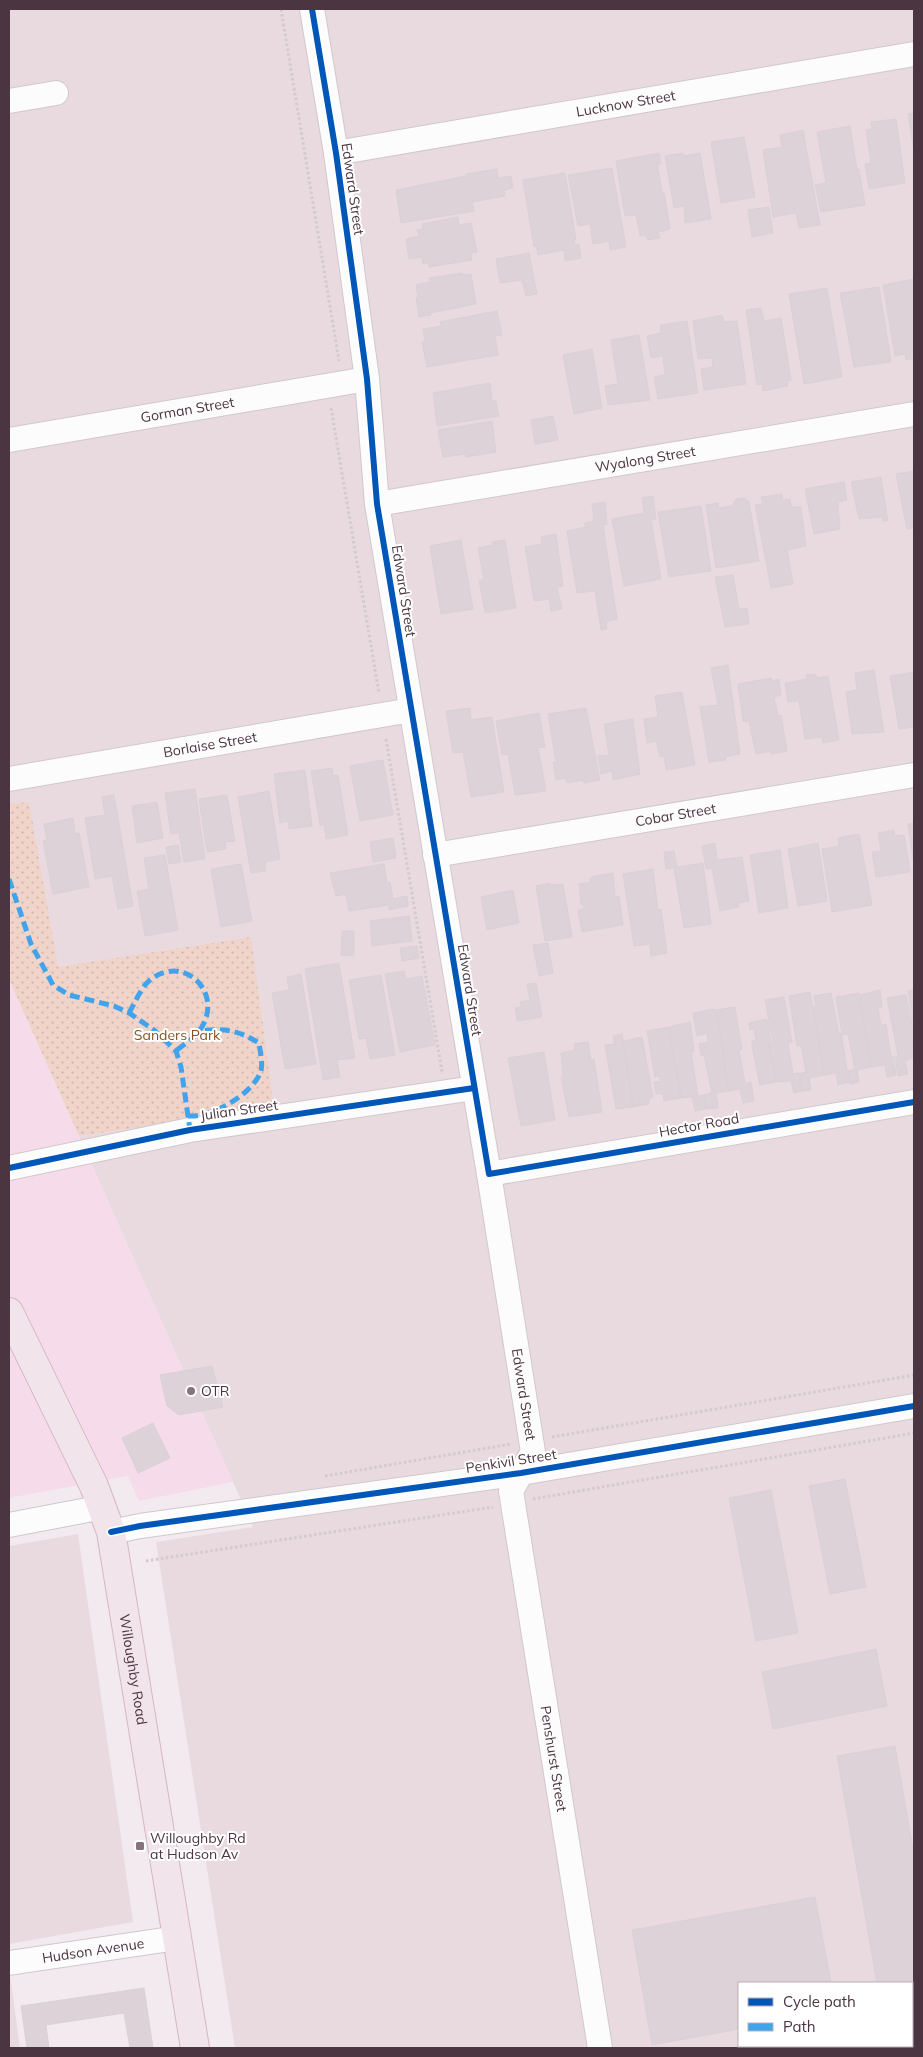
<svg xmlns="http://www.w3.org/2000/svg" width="923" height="2057" viewBox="0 0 923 2057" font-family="Mulish,sans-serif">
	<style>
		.residential { fill: #e9dae0; fill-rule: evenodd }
		.commercial { fill: #f6dcea }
		.park { fill: url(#park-dots) }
		.building { fill: #dcd2d7; stroke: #dbd0d5 }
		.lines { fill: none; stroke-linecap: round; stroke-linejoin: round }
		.street-casing { stroke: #d0c8cc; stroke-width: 26 }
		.primary-casing { stroke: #d6b6c4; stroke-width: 30 }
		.path { stroke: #d2cace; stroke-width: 3; stroke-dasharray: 2.5 2.5; stroke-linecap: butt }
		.street { stroke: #fdfcfc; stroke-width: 24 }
		.primary { stroke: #f1e4ea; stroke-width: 28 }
		.quiet { stroke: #40a3ec; stroke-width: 5; stroke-dasharray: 10 5; stroke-linecap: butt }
		.cycleway-casing { stroke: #fff; stroke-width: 9 }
		.cycleway { stroke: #0057b8; stroke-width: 6 }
		.poi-dot { fill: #85747d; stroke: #fff; stroke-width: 2 }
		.labels { text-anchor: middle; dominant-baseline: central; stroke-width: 4; stroke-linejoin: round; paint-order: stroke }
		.street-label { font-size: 14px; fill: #4a3540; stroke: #fff }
		.park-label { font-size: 14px; fill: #825221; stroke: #fff }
		.poi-label { font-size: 14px; fill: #4a3540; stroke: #fff; text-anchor: start }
	</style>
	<defs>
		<pattern id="park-dots" width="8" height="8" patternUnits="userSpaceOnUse" patternTransform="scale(1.25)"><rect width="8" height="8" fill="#f0d4ca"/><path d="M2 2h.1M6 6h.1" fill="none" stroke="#cfb7af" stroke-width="1.8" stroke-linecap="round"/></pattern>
	</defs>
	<rect width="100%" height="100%" fill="#f2eaee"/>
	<path class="residential" d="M 9,9 L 914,9 L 914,2048 L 235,2048 L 156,1542 L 253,1527 L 9,979 ZM 739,1983 L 912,1983 L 912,2046 L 739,2046 Z
		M 78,1534 L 133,1922 L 9,1944 L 9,1546 Z
		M 9,1967 L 20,2048 L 9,2048 Z"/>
	<path class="commercial" d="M 9,979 L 233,1482 L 139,1501 L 128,1476 L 9,1498 Z"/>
	<path class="park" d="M 29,802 L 58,967 L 251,937 L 274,1107 L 79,1136 L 9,979 L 9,804 Z"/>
	<path class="building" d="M 914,113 L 914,151 L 908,114 Z
		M 896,119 L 905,183 L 869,189 L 865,164 L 871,163 L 866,130 L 872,129 L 871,122 Z
		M 850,126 L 857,170 L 859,169 L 865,205 L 821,212 L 815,185 L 826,183 L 817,132 Z
		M 803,130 L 820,225 L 799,228 L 796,213 L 773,217 L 763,150 L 782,147 L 780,135 Z
		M 744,137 L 755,197 L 721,203 L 711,142 Z
		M 659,153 L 661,164 L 657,164 L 662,192 L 664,192 L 670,229 L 658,232 L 660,238 L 647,240 L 646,235 L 640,236 L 636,215 L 625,216 L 616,161 Z
		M 683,153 L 683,156 L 700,153 L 711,219 L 685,223 L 684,206 L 674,208 L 665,156 Z
		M 612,168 L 626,247 L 610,250 L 609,241 L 593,244 L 590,224 L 578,226 L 568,175 Z
		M 497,169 L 498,178 L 511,176 L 513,188 L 504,190 L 505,196 L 472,202 L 474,211 L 401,223 L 396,190 L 466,176 L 466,174 Z
		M 565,173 L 576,240 L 574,240 L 575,245 L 579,244 L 581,258 L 565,261 L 564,250 L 538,255 L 536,246 L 534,247 L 523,180 Z
		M 769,207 L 773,233 L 752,237 L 748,210 Z
		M 458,217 L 459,225 L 471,223 L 477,252 L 471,253 L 472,260 L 429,267 L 429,263 L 423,264 L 422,257 L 409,259 L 406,239 L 419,236 L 417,230 L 423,229 L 422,224 Z
		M 529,253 L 537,294 L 526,296 L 522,280 L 500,283 L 496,259 Z
		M 462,273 L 462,275 L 471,274 L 476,304 L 430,313 L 431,315 L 419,317 L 416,298 L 418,298 L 416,285 L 430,282 L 429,278 Z
		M 914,279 L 914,358 L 906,360 L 905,354 L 895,356 L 883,285 Z
		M 879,287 L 891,362 L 854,367 L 840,293 Z
		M 827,288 L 842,377 L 804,384 L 789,294 Z
		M 761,308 L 764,321 L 781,318 L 791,380 L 787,381 L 788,386 L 763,391 L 762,384 L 757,385 L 746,310 Z
		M 497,311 L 502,335 L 495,336 L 498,355 L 427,367 L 422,342 L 425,341 L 423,329 L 441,326 L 440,322 Z
		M 722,315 L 724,322 L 737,321 L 746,384 L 704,390 L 701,369 L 713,367 L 712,358 L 698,359 L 693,321 Z
		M 687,321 L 698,393 L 658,399 L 654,377 L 665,375 L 663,356 L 651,358 L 647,336 L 661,333 L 660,325 Z
		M 639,335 L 650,400 L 608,405 L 605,386 L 618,384 L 611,340 Z
		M 592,349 L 602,408 L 574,414 L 563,355 Z
		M 490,383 L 492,401 L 496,401 L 499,416 L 437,426 L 433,393 Z
		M 553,416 L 558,440 L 535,444 L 531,420 Z
		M 492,421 L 496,452 L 466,457 L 466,454 L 443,457 L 438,430 Z
		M 914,471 L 914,528 L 907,529 L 896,474 Z
		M 881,477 L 888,521 L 883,521 L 882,517 L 859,519 L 851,482 Z
		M 844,482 L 847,500 L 838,502 L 840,529 L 814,534 L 805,489 Z
		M 782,494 L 783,500 L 790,499 L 791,507 L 801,507 L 806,546 L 787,550 L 793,584 L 771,588 L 755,505 L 763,504 L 761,497 Z
		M 653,496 L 656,519 L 651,520 L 661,579 L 624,586 L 612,519 L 644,513 L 642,498 Z
		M 744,498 L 749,502 L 759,561 L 716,568 L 706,505 L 718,503 L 719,508 L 732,506 L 736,499 Z
		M 605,502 L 607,524 L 603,525 L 617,619 L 606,622 L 607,629 L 601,630 L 595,591 L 577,593 L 567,531 L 585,527 L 585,523 L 594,521 L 592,504 Z
		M 701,506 L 711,571 L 669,577 L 658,512 Z
		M 556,534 L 563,586 L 557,587 L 562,609 L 551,611 L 549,599 L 534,601 L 525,547 L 542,544 L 541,537 Z
		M 461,540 L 473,609 L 441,614 L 430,546 Z
		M 505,540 L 516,608 L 485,613 L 479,580 L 484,580 L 478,548 L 492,545 L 492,542 Z
		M 733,575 L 739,609 L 747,608 L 749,624 L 725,627 L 715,577 Z
		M 728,665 L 740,754 L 725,757 L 726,760 L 709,762 L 700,707 L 718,705 L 711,668 Z
		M 874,670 L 884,732 L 852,734 L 846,692 L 857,690 L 855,673 Z
		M 914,672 L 914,727 L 899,729 L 890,676 Z
		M 815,674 L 817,678 L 828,676 L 839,740 L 823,743 L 822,737 L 805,739 L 799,701 L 788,702 L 785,683 L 807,679 L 806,675 Z
		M 771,678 L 772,681 L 779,679 L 781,695 L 774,697 L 778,716 L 781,715 L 787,751 L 771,754 L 771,751 L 756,754 L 749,722 L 743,721 L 738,684 Z
		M 682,692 L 695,765 L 666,770 L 664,756 L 660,757 L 656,741 L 647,743 L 644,719 L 658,717 L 655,696 Z
		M 470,708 L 471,720 L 492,717 L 504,792 L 471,797 L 463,752 L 453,753 L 446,711 Z
		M 586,708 L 600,780 L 584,783 L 583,780 L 568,783 L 565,778 L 556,780 L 553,762 L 556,762 L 548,714 Z
		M 539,713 L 545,747 L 538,748 L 546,791 L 515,795 L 508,754 L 502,755 L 496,721 Z
		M 633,719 L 640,774 L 613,780 L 612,771 L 601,774 L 598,756 L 609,755 L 604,724 Z
		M 383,760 L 393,815 L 360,821 L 350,766 Z
		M 332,768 L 333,776 L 338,775 L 348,835 L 326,839 L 324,824 L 320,825 L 311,771 Z
		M 305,770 L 312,826 L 289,829 L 288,821 L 280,823 L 274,774 Z
		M 195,789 L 205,859 L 184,862 L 179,833 L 171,834 L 165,793 Z
		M 269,791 L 280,859 L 265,862 L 266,871 L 251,873 L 238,797 Z
		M 114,795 L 133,906 L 118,909 L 112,876 L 95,879 L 85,818 L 105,815 L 102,797 Z
		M 227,795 L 235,841 L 225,842 L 226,849 L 207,852 L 199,799 Z
		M 157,802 L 163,838 L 137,843 L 132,806 Z
		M 73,818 L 75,834 L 79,833 L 89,887 L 53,894 L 43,841 L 47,840 L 44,824 Z
		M 914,823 L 914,864 L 908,824 Z
		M 894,830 L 895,836 L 904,835 L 910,872 L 876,877 L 872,852 L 881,851 L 878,833 Z
		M 859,834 L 872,905 L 832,912 L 822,849 L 839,846 L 838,838 Z
		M 393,838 L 396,858 L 373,862 L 370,842 Z
		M 715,843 L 717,860 L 742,857 L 749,901 L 738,903 L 739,907 L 720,911 L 712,868 L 706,869 L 702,846 Z
		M 818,843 L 827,901 L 798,906 L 788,849 Z
		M 178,845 L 181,862 L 169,864 L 166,847 Z
		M 780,850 L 788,908 L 759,913 L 750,855 Z
		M 674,851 L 677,867 L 703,863 L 711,924 L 684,928 L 674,868 L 666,869 L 664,852 Z
		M 165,855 L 178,930 L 145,936 L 137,891 L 149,889 L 144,858 Z
		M 241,864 L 252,921 L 221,927 L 211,869 Z
		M 384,864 L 387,883 L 390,882 L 393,899 L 407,896 L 408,906 L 389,910 L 389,905 L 349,911 L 346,894 L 336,896 L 330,873 Z
		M 653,869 L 658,910 L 661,909 L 667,953 L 651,956 L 650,944 L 634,946 L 623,874 Z
		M 613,873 L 615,897 L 619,896 L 623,925 L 582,932 L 578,910 L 584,909 L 583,904 L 581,905 L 579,884 L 591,882 L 590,878 L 595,876 Z
		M 550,883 L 550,885 L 563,884 L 572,937 L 545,941 L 536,886 Z
		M 513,890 L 519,923 L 487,930 L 481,897 Z
		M 409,916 L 412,941 L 372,946 L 370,921 Z
		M 342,931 L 354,931 L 354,956 L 341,955 Z
		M 548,943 L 553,973 L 539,976 L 533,945 Z
		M 417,946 L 419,958 L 402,961 L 400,948 Z
		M 339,963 L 355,1058 L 337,1060 L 340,1077 L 323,1080 L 305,969 Z
		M 404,971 L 406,979 L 422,976 L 435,1045 L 400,1052 L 385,974 Z
		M 301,974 L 316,1064 L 285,1069 L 272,993 L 289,990 L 287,977 Z
		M 381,975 L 395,1055 L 370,1059 L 366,1038 L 359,1039 L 349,980 Z
		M 536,983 L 542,1017 L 517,1021 L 515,1008 L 521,1007 L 520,1002 L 530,1000 L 527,984 Z
		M 880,990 L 882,1007 L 878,1008 L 881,1026 L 886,1024 L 891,1057 L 893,1056 L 896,1075 L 887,1077 L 885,1065 L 871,1067 L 860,995 Z
		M 914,990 L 914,1027 L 908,991 Z
		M 810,992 L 824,1075 L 809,1078 L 811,1090 L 802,1091 L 799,1074 L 806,1072 L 801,1045 L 797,1046 L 789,996 Z
		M 831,993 L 839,1034 L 841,1033 L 849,1082 L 838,1085 L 836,1073 L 824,1075 L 813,1007 L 816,1006 L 814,996 Z
		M 859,993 L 871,1067 L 857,1070 L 859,1082 L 850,1084 L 848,1071 L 855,1069 L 848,1034 L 842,1035 L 836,997 Z
		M 906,995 L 914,1033 L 912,1033 L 914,1057 L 905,1061 L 908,1074 L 898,1076 L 895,1057 L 898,1056 L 887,998 Z
		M 784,997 L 792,1042 L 788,1043 L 793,1074 L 799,1073 L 802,1091 L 794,1093 L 791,1081 L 776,1082 L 769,1044 L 773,1043 L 765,1000 Z
		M 735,1007 L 742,1050 L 739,1050 L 745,1083 L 751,1082 L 754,1101 L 743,1103 L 740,1089 L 729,1091 L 716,1010 Z
		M 714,1009 L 716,1010 L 729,1091 L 716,1093 L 718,1108 L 707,1109 L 704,1095 L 712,1093 L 704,1055 L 701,1056 L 699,1044 L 708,1042 L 707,1033 L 697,1036 L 693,1013 Z
		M 767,1019 L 771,1043 L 769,1044 L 776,1082 L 760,1085 L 752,1046 L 752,1041 L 756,1040 L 754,1029 L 750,1030 L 749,1023 Z
		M 690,1022 L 694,1052 L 691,1052 L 698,1096 L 704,1095 L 706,1109 L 695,1111 L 692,1097 L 681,1098 L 669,1027 Z
		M 669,1027 L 681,1098 L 664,1101 L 663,1094 L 656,1094 L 654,1082 L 660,1081 L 660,1076 L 655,1077 L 647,1031 Z
		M 622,1034 L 633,1107 L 616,1109 L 605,1045 L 615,1044 L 613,1036 Z
		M 642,1037 L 653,1097 L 649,1100 L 649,1104 L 633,1107 L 623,1041 Z
		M 588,1042 L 591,1060 L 594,1059 L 602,1112 L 569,1117 L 561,1077 L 563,1077 L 561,1053 L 575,1050 L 574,1044 Z
		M 544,1052 L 555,1120 L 521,1126 L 508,1058 Z
		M 212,1366 L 223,1407 L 179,1415 L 167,1406 L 160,1375 Z
		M 153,1423 L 170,1458 L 138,1473 L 122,1438 Z
		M 845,1479 L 866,1587 L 830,1594 L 809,1486 Z
		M 771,1490 L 798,1633 L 756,1641 L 729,1498 Z
		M 876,1649 L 887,1706 L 773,1729 L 762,1672 Z
		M 895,1746 L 914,1855 L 914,2014 L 912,2014 L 912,1983 L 877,1983 L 837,1756 Z
		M 815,1897 L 831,1983 L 739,1983 L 739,2029 L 652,2045 L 632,1930 Z
		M 144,1988 L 153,2048 L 130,2048 L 124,2013 L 46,2025 L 49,2048 L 27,2048 L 21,2006 Z"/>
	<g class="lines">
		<g class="street-casing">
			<g id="street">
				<path id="s1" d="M 312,9 L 336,153 L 367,379 L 377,504 L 489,1174 L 533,1452 L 511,1491 L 600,2048"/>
				<path d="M 9,101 L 56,93"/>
				<path id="s2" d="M 336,153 L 914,54"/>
				<path id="s3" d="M 9,440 L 367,379"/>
				<path id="s4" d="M 377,504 L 914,414"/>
				<path id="s5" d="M 9,779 L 411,710"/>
				<path id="s6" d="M 435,855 L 914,775"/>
				<path d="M 9,1168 L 190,1130 L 474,1088"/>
				<path d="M 489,1174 L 914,1102"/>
				<path d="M 9,1525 L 103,1507"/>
				<path d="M 111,1532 L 140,1526 L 521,1473 L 914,1406"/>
				<path id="s7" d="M 9,1963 L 177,1938"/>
			</g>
		</g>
		<g class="primary-casing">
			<g id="primary">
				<path id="s8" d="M 9,1312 L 94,1486 L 111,1532 L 195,2048"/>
			</g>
		</g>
		<path class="path" d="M 281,9 L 339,361
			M 331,408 L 379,693
			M 386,739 L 442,1072
			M 552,1437 L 914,1375
			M 325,1476 L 511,1444
			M 533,1499 L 914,1433
			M 146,1561 L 493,1507"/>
		<use href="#street" class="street"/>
		<use href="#primary" class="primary"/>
		<path class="quiet" d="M 9,879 L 31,944 L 53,985 L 69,995 L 114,1006 L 129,1013 L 154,1030 L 176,1051 L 181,1067 L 190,1130
			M 129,1013 C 135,1003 141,987 150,980 C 186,952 226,996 199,1031 C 193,1039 183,1045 176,1051
			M 188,1116 C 212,1118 253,1094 261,1071 C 263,1063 260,1051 259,1043 C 238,1030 224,1028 199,1031"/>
		<g class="cycleway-casing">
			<path id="cycleway" d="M 312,9 L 336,153 L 367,379 L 377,504 L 489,1174 L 914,1102
				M 9,1168 L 190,1130 L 474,1088
				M 111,1532 L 140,1526 L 521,1473 L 914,1406"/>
		</g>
		<use href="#cycleway" class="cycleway"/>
	</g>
	<g class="poi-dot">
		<circle cx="191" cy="1391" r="5"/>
		<rect x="135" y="1841" width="10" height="10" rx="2.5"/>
	</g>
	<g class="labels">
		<g class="street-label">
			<text stroke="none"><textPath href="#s2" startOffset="294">Lucknow Street</textPath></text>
			<text transform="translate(353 189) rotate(82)">Edward Street</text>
			<text stroke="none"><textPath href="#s3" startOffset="181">Gorman Street</textPath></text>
			<text stroke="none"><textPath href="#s4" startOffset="272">Wyalong Street</textPath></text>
			<text transform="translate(404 591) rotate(81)">Edward Street</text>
			<text stroke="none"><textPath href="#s5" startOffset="204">Borlaise Street</textPath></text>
			<text stroke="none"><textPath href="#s6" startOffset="244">Cobar Street</textPath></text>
			<text transform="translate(470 990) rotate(81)">Edward Street</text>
			<text transform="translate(239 1110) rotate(-8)">Julian Street</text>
			<text transform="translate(699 1125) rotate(-10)">Hector Road</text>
			<text stroke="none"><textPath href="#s1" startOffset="1402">Edward Street</textPath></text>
			<text transform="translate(511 1461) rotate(-9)">Penkivil Street</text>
			<text stroke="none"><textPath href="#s8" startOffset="382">Willoughby Road</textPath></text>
			<text stroke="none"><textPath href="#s1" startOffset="1776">Penshurst Street</textPath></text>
			<text stroke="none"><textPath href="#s7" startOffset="85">Hudson Avenue</textPath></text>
		</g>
		<g class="park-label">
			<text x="177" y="1035">Sanders Park</text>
		</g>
		<g class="poi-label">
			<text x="201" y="1391">OTR</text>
			<text x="150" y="1838">Willoughby Rd<tspan x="150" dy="16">at Hudson Av</tspan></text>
		</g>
	</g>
	<rect width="923" height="2057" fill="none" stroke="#4a3540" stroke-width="20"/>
	<rect x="738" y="1982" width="175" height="65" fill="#ffffff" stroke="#b7aeb3"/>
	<rect x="748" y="1998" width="25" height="8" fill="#0057b8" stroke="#b7aeb3"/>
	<text x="783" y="2007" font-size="15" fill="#4a3540">Cycle path</text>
	<rect x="748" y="2023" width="25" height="8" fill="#40a3ec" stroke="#b7aeb3"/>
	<text x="783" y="2032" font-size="15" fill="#4a3540">Path</text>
</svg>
